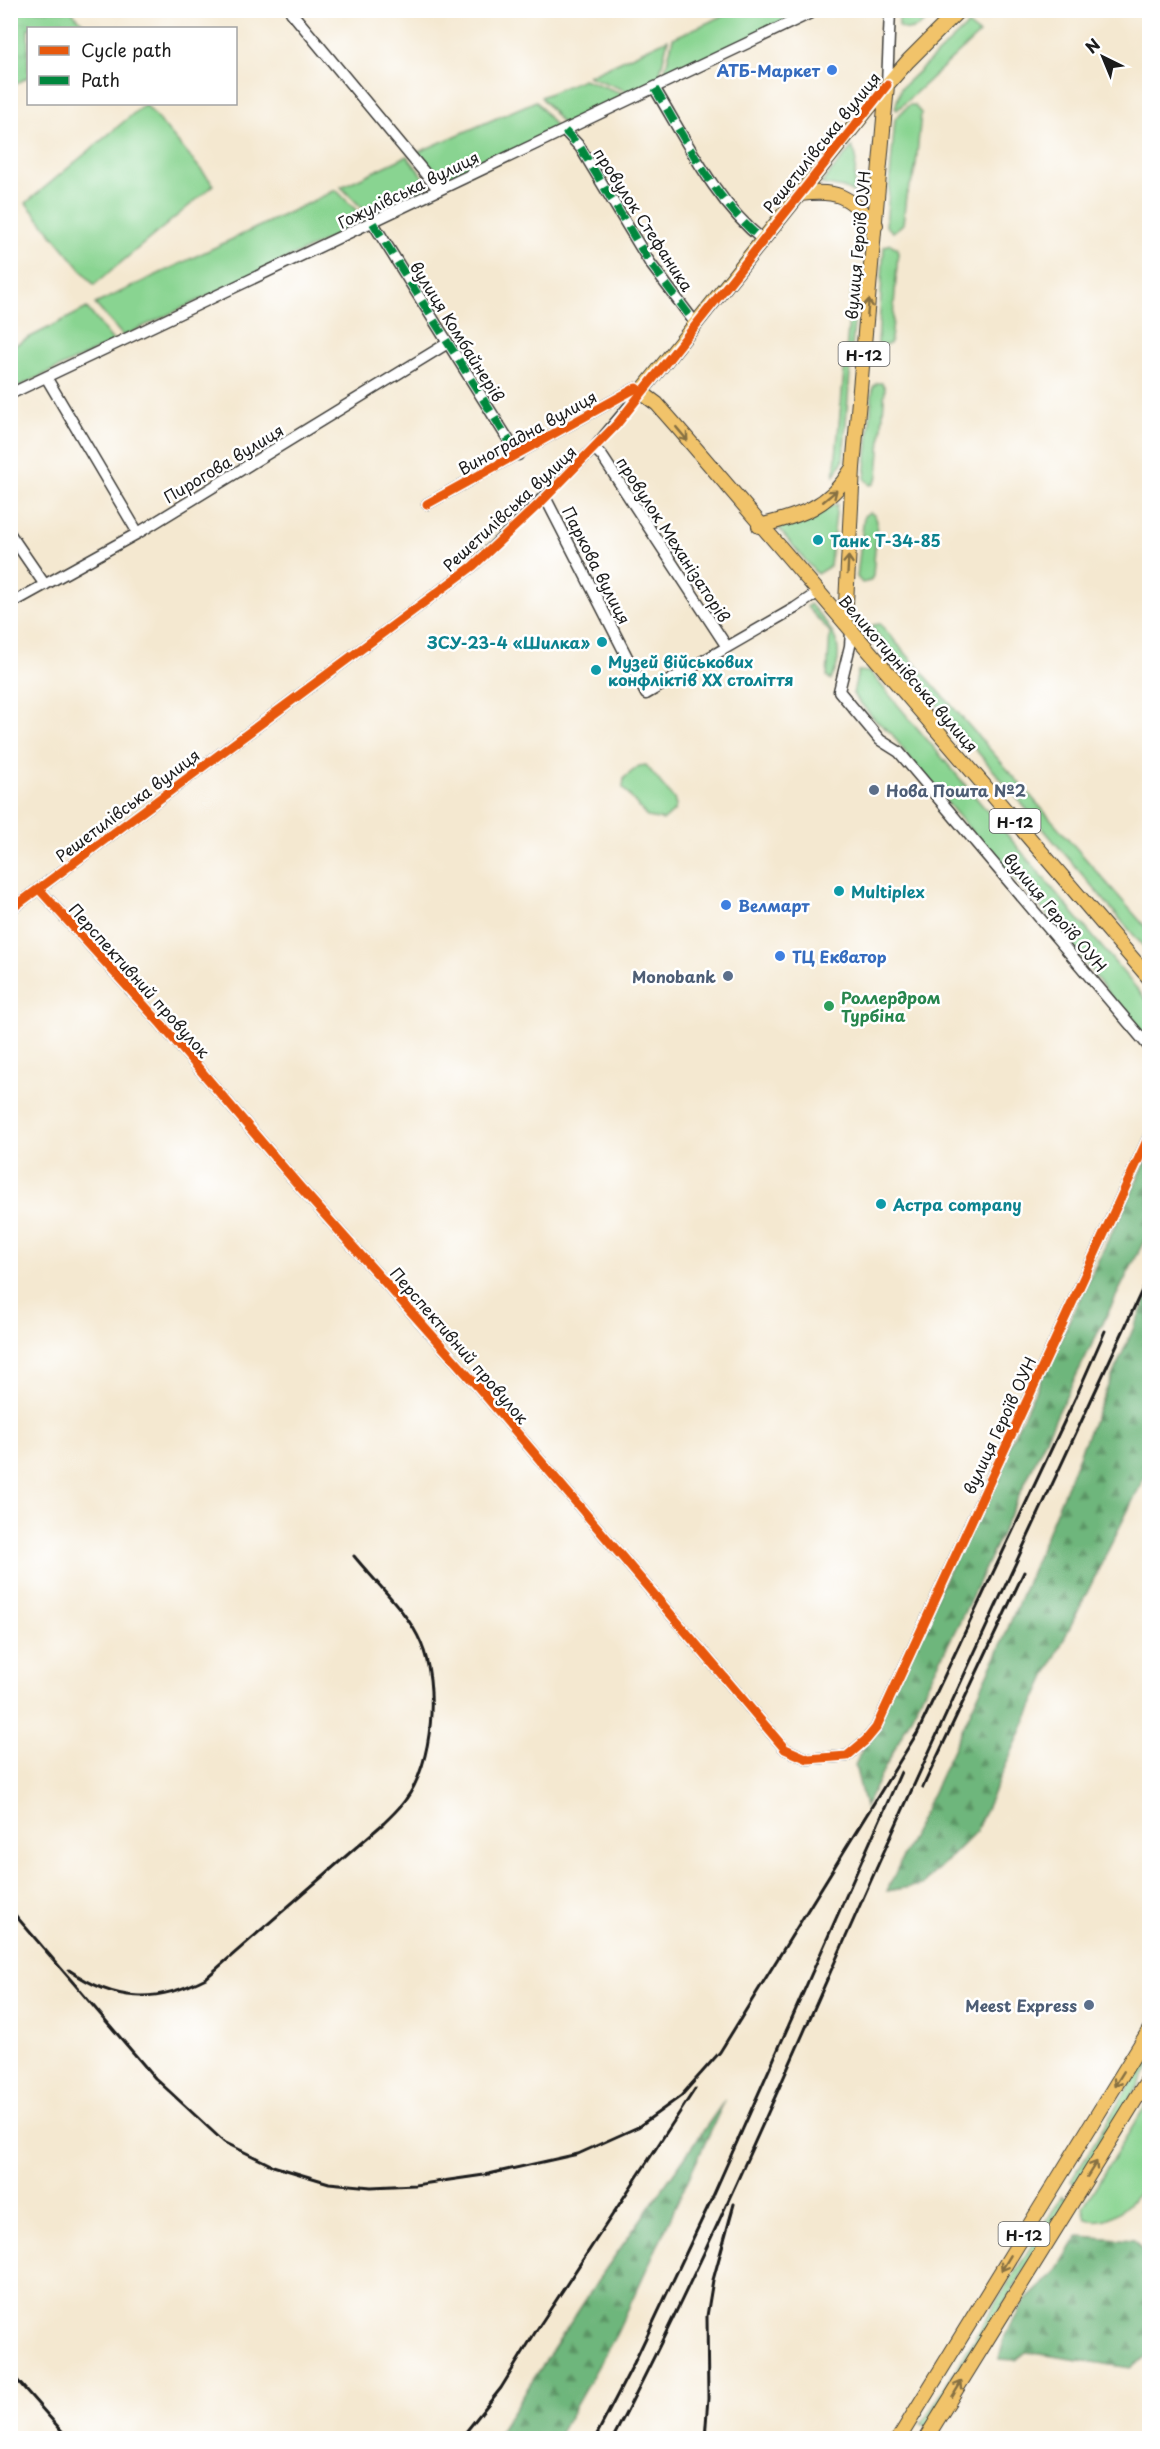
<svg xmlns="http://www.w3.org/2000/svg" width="1160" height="2449" viewBox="0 0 1160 2449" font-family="'Playpen Sans',sans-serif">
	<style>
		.grass { fill: #89d491; stroke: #527856; stroke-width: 1.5 }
		.forest { fill: url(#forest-firs); stroke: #45694c; stroke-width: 1.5 }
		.park { fill: url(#park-tufts); stroke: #527856; stroke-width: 1.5 }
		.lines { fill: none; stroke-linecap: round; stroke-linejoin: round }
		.minor-casing { stroke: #3c3b37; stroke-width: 13 }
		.major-casing { stroke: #3c3b37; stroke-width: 16 }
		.minor { stroke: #fff; stroke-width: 10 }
		.major { stroke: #f1c36a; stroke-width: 14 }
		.rail { stroke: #1c1c1c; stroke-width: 3 }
		.quiet { stroke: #00873e; stroke-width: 8; stroke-dasharray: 15 8; stroke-linecap: butt }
		.cycleway-casing { stroke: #fff; stroke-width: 13 }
		.cycleway { stroke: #e8590c; stroke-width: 9 }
		.oneway { stroke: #867043 }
		.shop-dot { fill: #3f7fe0; stroke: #fff; stroke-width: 2 }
		.culture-dot { fill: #0f9aa8; stroke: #fff; stroke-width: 2 }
		.service-dot { fill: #5c6f8a; stroke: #fff; stroke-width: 2 }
		.leisure-dot { fill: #2e9e5b; stroke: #fff; stroke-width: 2 }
		.labels { text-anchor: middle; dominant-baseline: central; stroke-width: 5; stroke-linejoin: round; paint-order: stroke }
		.shield { fill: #fff; stroke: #606060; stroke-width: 1.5 }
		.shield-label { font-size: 15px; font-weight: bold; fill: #1c1c1c }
		.shop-label { font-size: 16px; font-weight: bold; fill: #366cbe; stroke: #fff; text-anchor: start }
		.street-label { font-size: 16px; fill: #1c1c1c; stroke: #fff }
		.culture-label { font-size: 16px; font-weight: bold; fill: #0d838f; stroke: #fff; text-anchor: start }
		.service-label { font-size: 16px; font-weight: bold; fill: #4e5e75; stroke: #fff; text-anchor: end }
		.leisure-label { font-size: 16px; font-weight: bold; fill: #27864d; stroke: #fff; text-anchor: start }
	</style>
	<defs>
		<pattern id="forest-firs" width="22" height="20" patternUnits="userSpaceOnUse" patternTransform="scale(1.5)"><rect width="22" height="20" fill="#6eb67b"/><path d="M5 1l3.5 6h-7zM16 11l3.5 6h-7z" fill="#5a9364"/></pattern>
		<pattern id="park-tufts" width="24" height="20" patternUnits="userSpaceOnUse" patternTransform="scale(1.5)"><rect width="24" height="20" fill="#89d491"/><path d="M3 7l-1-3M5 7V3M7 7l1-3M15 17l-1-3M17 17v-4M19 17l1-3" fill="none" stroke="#76b57c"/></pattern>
	</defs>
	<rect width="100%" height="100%" fill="#fff"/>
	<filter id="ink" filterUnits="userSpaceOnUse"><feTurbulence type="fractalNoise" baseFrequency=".0167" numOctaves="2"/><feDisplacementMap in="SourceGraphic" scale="12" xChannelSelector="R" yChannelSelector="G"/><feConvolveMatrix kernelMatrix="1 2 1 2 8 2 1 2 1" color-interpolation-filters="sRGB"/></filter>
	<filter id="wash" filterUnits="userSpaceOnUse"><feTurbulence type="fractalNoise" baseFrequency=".008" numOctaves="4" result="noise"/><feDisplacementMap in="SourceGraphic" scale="24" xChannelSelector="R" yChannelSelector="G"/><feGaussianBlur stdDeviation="1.35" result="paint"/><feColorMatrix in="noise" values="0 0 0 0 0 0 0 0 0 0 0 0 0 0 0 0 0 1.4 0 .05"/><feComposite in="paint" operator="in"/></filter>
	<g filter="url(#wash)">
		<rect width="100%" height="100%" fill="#f4e8d0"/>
		<path class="grass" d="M 807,10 L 663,79 L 673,38 L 734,11 Z
			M 899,11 L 899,10 L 932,11 C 927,23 911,36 899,26 Z
			M 968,25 L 979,34 L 897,110 L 895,108 L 901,88 Z
			M 668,39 L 658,82 L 634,94 L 588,76 Z
			M 583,79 L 630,96 L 565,127 L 541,97 Z
			M 536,101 L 558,130 L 449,182 L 434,175 L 416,153 Z
			M 145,104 L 214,185 L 94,285 L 26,203 Z
			M 909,105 L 914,105 L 921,113 L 916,165 L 913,178 L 906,196 L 903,224 L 893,232 L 886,226 L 895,119 Z
			M 852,147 L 856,156 L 854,193 L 843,188 L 821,184 Z
			M 407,156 L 429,184 L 424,193 L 372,218 L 341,187 Z
			M 336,190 L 367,221 L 123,336 L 95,304 Z
			M 890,244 L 897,248 L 898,252 L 892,332 L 890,344 L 881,346 L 878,343 L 884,247 Z
			M 857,286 L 843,460 L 834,477 L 852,287 Z
			M 87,308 L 114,342 L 11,390 L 11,347 Z
			M 877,383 L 882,383 L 885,388 L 878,476 L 874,484 L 870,485 L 865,479 L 873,387 Z
			M 837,504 L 830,566 L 817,574 L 778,528 Z
			M 870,512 L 875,516 L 877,521 L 873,576 L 870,581 L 862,583 L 857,577 L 864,516 Z
			M 810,604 C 831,628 849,647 831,680 L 827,677 L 830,632 L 807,607 Z
			M 880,624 L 1149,931 L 1149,953 L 872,628 L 873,625 Z
			M 858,671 L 870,672 L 1149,1003 L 1149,1045 L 1036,901 L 995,859 L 910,759 L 892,734 L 874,719 L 853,694 Z
			M 646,765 L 674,799 L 676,806 L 674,811 L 664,820 L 647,817 L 623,788 L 624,778 L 639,766 Z
			M 1149,2053 L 1149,2068 L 1078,2185 L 1071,2181 Z
			M 1149,2100 L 1149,2183 C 1131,2201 1113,2227 1086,2219 L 1083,2207 Z
			M 1062,2196 L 1068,2199 L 928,2427 L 922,2424 Z"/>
		<path class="forest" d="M 1149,1155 L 1149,1231 L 1066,1396 L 962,1617 L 865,1807 L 855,1765 Z
			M 1149,1293 L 1149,1468 L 1052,1663 L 976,1831 L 922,1885 L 887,1891 L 999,1650 L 1104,1395 Z
			M 725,2100 L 616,2335 L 557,2438 L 495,2438 L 605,2270 Z
			M 1078,2236 L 1134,2240 L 1149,2260 L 1149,2354 L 1131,2368 L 1026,2352 L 1016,2360 L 999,2359 L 1005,2336 L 1025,2301 L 1056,2272 Z"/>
		<path class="park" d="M 11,10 L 71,11 L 88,28 L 28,28 L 28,77 L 11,87 Z"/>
	</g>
	<g filter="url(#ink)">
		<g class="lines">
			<g class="minor-casing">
				<path id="minor" d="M 293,10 L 291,12 L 439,190
					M 887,85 L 890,10
					M 655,89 C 686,140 716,203 763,240
					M 565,131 L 580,147 L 650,263 L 696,324
					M 373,223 L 518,455
					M 46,377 L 138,533
					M 10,394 L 817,10
					M 594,448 L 602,456 L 727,647
					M 545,497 L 646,694 L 795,608 L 817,593
					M 10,534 L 45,585
					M 10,604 L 138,533 L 448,343
					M 851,631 L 850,646 L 839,691 L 880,740 L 899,752 L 1150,1048
					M 39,889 L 161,1024 L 300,1187 L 479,1388 L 785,1749 L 808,1759 L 847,1756 L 866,1740 L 876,1728 L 1150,1134
					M 10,910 L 473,566 L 594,448 L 641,392 L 636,388 L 427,504
					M 10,2438 L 11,2438"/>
			</g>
			<g class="major-casing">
				<path id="major" d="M 959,10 L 908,61 L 887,85 L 641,392 L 657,404 L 679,429 L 1150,979
					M 800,194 C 841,189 847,197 876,225
					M 759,526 C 800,516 829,507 851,470
					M 845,623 L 853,468 L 887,85
					M 899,2438 L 1150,2029
					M 926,2438 L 1150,2076"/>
			</g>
			<use href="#minor" class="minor"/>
			<use href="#major" class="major"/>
			<path class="rail" d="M 916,1736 L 1075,1399 L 1105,1331
				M 923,1787 L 1024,1572
				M 10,1909 L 155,2078 L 224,2142 L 273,2166 L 329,2183 L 371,2187 L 415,2185 L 484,2175 L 578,2154 L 638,2127 L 681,2096 L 720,2052 L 919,1730
				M 69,1970 C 115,2002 155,2004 206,1978 L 384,1823 C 392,1815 400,1808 406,1799 C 433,1763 439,1684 421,1643 C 409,1613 375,1582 354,1556
				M 10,2372 L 68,2438
				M 461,2438 L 501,2388 L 536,2331 L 695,2089
				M 595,2438 L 634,2363 L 713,2196 L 901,1772
				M 613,2438 C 713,2246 797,2045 886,1847 C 972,1655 1062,1464 1150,1273
				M 705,2438 L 708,2398 L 707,2316 L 713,2280 L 734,2204"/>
			<path class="quiet" d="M 655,89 C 686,140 716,203 763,240
				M 565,131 L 580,147 L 650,263 L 696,324
				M 373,223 L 518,455"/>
			<g class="cycleway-casing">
				<path id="cycleway" d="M 427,504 L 636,388 L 641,392
					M 39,889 L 161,1024 L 300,1187 L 479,1388 L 785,1749 L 808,1759 L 847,1756 L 866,1740 L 876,1728 L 1150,1134
					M 10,910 L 473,566 L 540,503 L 617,424 L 887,85"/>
			</g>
			<use href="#cycleway" class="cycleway"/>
		</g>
		<defs><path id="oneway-shaft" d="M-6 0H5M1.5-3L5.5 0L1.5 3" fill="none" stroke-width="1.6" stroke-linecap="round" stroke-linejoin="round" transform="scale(1.5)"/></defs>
		<g class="oneway">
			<use href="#oneway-shaft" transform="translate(868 308) rotate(-85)"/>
			<use href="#oneway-shaft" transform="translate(682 434) rotate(50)"/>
			<use href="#oneway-shaft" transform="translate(830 496) rotate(-40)"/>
			<use href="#oneway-shaft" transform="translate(848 565) rotate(-87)"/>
			<use href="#oneway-shaft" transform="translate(1119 2079) rotate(122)"/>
			<use href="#oneway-shaft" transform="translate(1092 2169) rotate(-58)"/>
			<use href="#oneway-shaft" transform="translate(1006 2263) rotate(121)"/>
			<use href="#oneway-shaft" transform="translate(957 2389) rotate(-59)"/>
		</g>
	</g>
	<g class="shop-dot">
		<circle cx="832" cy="70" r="6"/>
		<circle cx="726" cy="905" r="6"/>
		<circle cx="780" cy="956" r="6"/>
	</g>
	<g class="culture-dot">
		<circle cx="818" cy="540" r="6"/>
		<circle cx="602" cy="642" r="6"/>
		<circle cx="596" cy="670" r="6"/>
		<circle cx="839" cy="891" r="6"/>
		<circle cx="881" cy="1204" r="6"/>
	</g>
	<g class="service-dot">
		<circle cx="874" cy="790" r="6"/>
		<circle cx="728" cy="976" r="6"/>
		<circle cx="1089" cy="2005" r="6"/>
	</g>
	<circle class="leisure-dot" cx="829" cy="1006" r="6"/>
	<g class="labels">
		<g class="shield">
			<rect x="838.5" y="342" width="51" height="24" rx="4.5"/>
			<rect x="989.5" y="809" width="51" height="24" rx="4.5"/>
			<rect x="998.5" y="2222" width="51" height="24" rx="4.5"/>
		</g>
		<g class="shield-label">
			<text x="864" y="354">Н-12</text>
			<text x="1015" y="821">Н-12</text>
			<text x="1024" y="2234">Н-12</text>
		</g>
		<g class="shop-label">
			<text x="820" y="70" text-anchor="end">АТБ-Маркет</text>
			<text x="738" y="905">Велмарт</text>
			<text x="792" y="956">ТЦ Екватор</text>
		</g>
		<g class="street-label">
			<text transform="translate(821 142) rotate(-51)">Решетилівська вулиця</text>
			<text transform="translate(408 189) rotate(-26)">Гожулівська вулиця</text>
			<text transform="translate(644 219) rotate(57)">провулок Стефаника</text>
			<text transform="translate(857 245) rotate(-85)">вулиця Героїв ОУН</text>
			<text transform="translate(458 331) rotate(58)">вулиця Комбайнерів</text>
			<text transform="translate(527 432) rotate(-29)">Виноградна вулиця</text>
			<text transform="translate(223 463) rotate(-31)">Пирогова вулиця</text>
			<text transform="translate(509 508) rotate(-43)">Решетилівська вулиця</text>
			<text transform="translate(674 539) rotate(57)">провулок Механізаторів</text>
			<text transform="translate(597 565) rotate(63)">Паркова вулиця</text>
			<text transform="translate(909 673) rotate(49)">Великотирнівська вулиця</text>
			<text transform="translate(127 805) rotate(-37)">Решетилівська вулиця</text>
			<text transform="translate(1056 912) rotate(50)">вулиця Героїв ОУН</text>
			<text transform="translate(140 980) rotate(48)">Перспективний провулок</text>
			<text transform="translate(460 1345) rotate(49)">Перспективний провулок</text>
			<text transform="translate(999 1425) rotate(-65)">вулиця Героїв ОУН</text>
		</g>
		<g class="culture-label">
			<text x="830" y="540">Танк Т-34-85</text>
			<text x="590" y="642" text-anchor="end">ЗСУ-23-4 «Шилка»</text>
			<text x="608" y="661">Музей військових<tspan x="608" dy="18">конфліктів ХХ століття</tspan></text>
			<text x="851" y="891">Multiplex</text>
			<text x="893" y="1204">Астра company</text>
		</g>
		<g class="service-label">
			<text x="886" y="790" text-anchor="start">Нова Пошта №2</text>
			<text x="716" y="976">Monobank</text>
			<text x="1077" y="2005">Meest Express</text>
		</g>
		<g class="leisure-label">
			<text x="841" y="997">Роллердром<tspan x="841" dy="18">Турбіна</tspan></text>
		</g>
	</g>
	<rect width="1160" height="2449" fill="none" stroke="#fff" stroke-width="36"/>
	<rect x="27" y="27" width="210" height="78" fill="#ffffff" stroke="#a4a4a4" stroke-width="1.5"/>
	<rect x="39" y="46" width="30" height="9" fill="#e8590c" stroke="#a4a4a4" stroke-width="1.5"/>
	<text x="81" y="57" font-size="18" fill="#1c1c1c">Cycle path</text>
	<rect x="39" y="76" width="30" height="9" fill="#00873e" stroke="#a4a4a4" stroke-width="1.5"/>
	<text x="81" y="87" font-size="18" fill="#1c1c1c">Path</text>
	<g transform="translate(1103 57) rotate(317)" stroke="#ffffff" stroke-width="4.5" paint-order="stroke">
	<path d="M0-4.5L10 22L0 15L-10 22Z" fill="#1c1c1c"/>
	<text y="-9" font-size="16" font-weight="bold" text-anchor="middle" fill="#1c1c1c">N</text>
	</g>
</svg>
